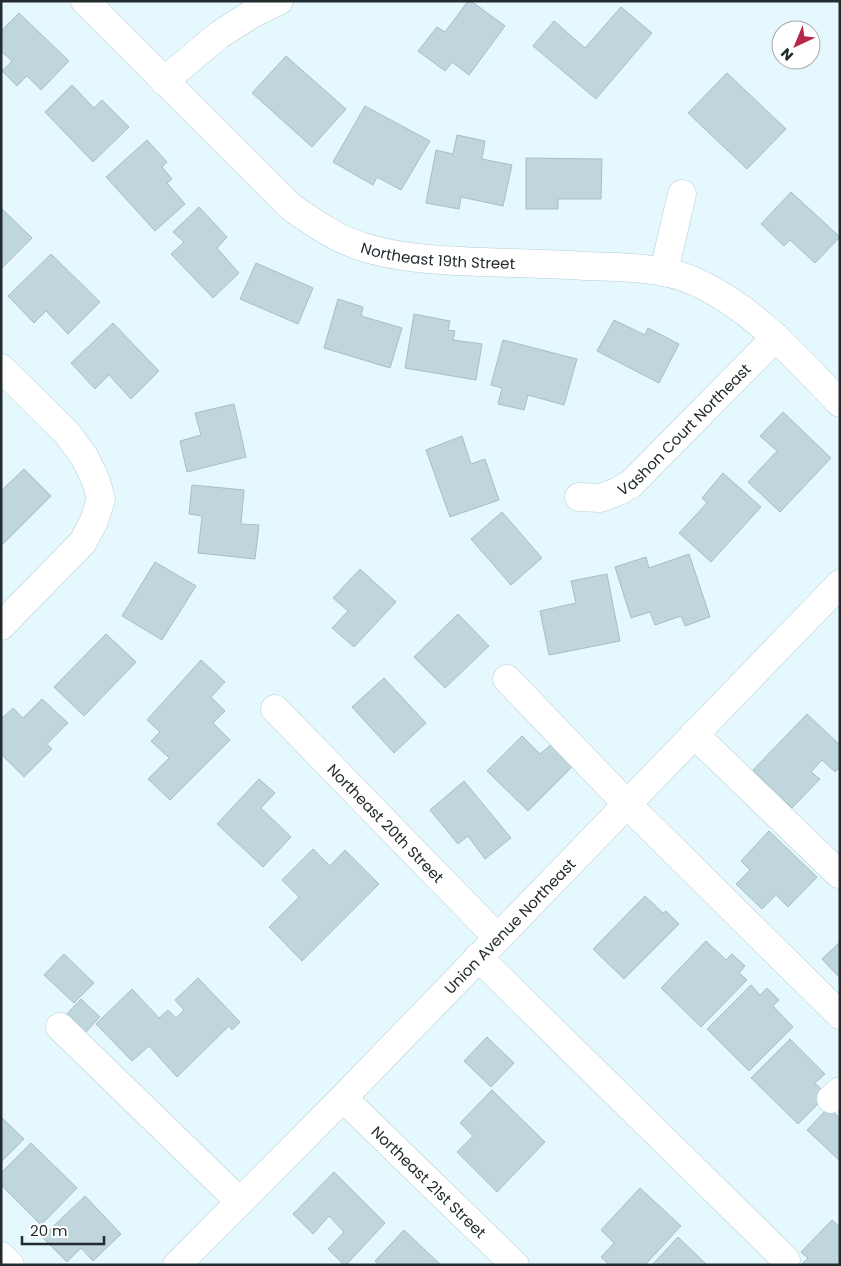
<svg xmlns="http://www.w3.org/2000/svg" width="841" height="1266" viewBox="0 0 841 1266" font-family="Poppins,sans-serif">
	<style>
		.building { fill: #bfd6dd; stroke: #a7bec5 }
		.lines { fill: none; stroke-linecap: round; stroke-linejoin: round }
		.minor-casing { stroke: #b6cdd4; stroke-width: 29 }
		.minor { stroke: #fff; stroke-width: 28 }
		.labels { text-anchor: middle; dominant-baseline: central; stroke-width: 4; stroke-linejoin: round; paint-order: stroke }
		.street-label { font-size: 15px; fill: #222b2e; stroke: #fff }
	</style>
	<rect width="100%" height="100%" fill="#e5f8fe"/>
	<path class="building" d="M 468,1 L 471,1 L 505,26 L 469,75 L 452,62 L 445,71 L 418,51 L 437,27 L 445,32 Z
		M 621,7 L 652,33 L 596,99 L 533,46 L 554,21 L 585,48 Z
		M 19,13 L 69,61 L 41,90 L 27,76 L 17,86 L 2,71 L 12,61 L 1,51 L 1,31 Z
		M 286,56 L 346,109 L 312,147 L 252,93 Z
		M 727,73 L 786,129 L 747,169 L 688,113 Z
		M 72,85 L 94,108 L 102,100 L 129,127 L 93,162 L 45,112 Z
		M 365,106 L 430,141 L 401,190 L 377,177 L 373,185 L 333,162 Z
		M 457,135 L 485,141 L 482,159 L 512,165 L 503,206 L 461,197 L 459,209 L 426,203 L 436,150 L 453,154 Z
		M 147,140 L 167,162 L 162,167 L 172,179 L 167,183 L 185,204 L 155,231 L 106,177 Z
		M 526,158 L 602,159 L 601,199 L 558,199 L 558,209 L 526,209 Z
		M 791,192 L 840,237 L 815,263 L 790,240 L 784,246 L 761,224 Z
		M 199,207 L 227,237 L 217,248 L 239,273 L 213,298 L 171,254 L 184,242 L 173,232 Z
		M 1,208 L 32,238 L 1,269 Z
		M 51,254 L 100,302 L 68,334 L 46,311 L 34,323 L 8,296 Z
		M 256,263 L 313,288 L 298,324 L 240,299 Z
		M 338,299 L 363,307 L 361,316 L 402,328 L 390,368 L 324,348 Z
		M 414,314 L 450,321 L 448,330 L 455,331 L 453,340 L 482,344 L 476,380 L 405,368 Z
		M 614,320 L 645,335 L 648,328 L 679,344 L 659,383 L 597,351 Z
		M 113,323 L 159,371 L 131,399 L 109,375 L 95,389 L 71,363 Z
		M 503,340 L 577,359 L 564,405 L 528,395 L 524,410 L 498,404 L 502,388 L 491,385 Z
		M 234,404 L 246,457 L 187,472 L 180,441 L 201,435 L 195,413 Z
		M 783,412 L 831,458 L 780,512 L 748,482 L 777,451 L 760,436 Z
		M 462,436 L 471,464 L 485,459 L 499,500 L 450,517 L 426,450 Z
		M 24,469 L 51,496 L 1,546 L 1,491 Z
		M 723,473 L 761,507 L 711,562 L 679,533 L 707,503 L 702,498 Z
		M 192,485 L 244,490 L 241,524 L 259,525 L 255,559 L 198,553 L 202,516 L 189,514 Z
		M 502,512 L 542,558 L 511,585 L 471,539 Z
		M 689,554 L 710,617 L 685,626 L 681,616 L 655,625 L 650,612 L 631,618 L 615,567 L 646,557 L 649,568 Z
		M 155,562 L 196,586 L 162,640 L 122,616 Z
		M 360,569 L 396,602 L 354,647 L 332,628 L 348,611 L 333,598 Z
		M 607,574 L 620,641 L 549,655 L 540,611 L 576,603 L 571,581 Z
		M 458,614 L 489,646 L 445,688 L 414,657 Z
		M 106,634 L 136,662 L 84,716 L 54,687 Z
		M 201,660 L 225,682 L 211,697 L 225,711 L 213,723 L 230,740 L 170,800 L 148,779 L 169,758 L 151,741 L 160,732 L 147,720 Z
		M 384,678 L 426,723 L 394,753 L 352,707 Z
		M 42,699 L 68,723 L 47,744 L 52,749 L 24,777 L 1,754 L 1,719 L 13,708 L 23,718 Z
		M 807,714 L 840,745 L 840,767 L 835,772 L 822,760 L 811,772 L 820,779 L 792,808 L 753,770 Z
		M 522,736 L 540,754 L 553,743 L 575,764 L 528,811 L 487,771 Z
		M 259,779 L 275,793 L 261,808 L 291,837 L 263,867 L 217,824 Z
		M 464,781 L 511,838 L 485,859 L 468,836 L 458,844 L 430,810 Z
		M 769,831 L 817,877 L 788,907 L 776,895 L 762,909 L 736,884 L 750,870 L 741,861 Z
		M 313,849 L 330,866 L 345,850 L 379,884 L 302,961 L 269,927 L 299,897 L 282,880 Z
		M 645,896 L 663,913 L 666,911 L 679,924 L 624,979 L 593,949 Z
		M 706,941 L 726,960 L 732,954 L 745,966 L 739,973 L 747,980 L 701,1027 L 661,988 Z
		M 840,942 L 840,978 L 822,959 Z
		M 64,954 L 94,983 L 74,1003 L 44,975 Z
		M 198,978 L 240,1022 L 232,1030 L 229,1026 L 177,1077 L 149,1046 L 132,1061 L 96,1024 L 132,989 L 159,1018 L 168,1010 L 176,1018 L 184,1010 L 175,1000 Z
		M 751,985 L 760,995 L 767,988 L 779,1000 L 773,1006 L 793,1027 L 749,1071 L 707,1029 Z
		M 81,999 L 100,1017 L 83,1035 L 64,1017 Z
		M 487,1037 L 514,1063 L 491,1087 L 464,1061 Z
		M 790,1039 L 825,1074 L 815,1083 L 827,1095 L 798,1124 L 751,1078 Z
		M 492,1090 L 545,1142 L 497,1192 L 457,1152 L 473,1136 L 460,1123 Z
		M 828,1108 L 840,1118 L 840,1161 L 807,1130 Z
		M 1,1117 L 24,1139 L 1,1162 Z
		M 31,1143 L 77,1188 L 41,1225 L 1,1185 L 1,1173 Z
		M 334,1172 L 385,1223 L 346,1265 L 344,1265 L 328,1249 L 344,1232 L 329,1216 L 313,1234 L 293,1214 Z
		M 640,1188 L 681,1226 L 645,1265 L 609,1265 L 601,1257 L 614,1243 L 601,1230 Z
		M 85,1196 L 121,1234 L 93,1261 L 81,1248 L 67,1262 L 42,1237 Z
		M 832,1220 L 840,1227 L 840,1265 L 801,1265 L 808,1258 L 801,1252 Z
		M 404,1230 L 423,1248 L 441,1265 L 379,1265 L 375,1261 Z
		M 678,1237 L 707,1265 L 652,1265 Z"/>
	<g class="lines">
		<g class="minor-casing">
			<g id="minor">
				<path id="s1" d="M 85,1 L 291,207 C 314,223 336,239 363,247 C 401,259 440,260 479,262 C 514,263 550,264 585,266 C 621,267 663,267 696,282 C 754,308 797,359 840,403"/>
				<path d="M 164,81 L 219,35 L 250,15 L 279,1"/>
				<path d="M 664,271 L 682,194"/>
				<path d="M 1,368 L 67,433 L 85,458 L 96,481 L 101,499 L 94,521 L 83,542 L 1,626"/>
				<path id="s2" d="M 579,497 L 600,498 L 617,492 L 631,484 L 776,337"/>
				<path d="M 507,679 L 627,804 L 840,1015"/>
				<path id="s3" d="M 275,709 L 497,937"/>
				<path d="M 694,734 L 839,874"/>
				<path d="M 478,957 L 786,1260"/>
				<path d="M 60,1027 L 240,1202"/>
				<path id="s4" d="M 343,1098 L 515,1265"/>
				<path d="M 831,1099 L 840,1091"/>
				<path d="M 1,1256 L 10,1265"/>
				<path id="s5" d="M 177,1265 L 343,1098 L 840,584"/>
			</g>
		</g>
		<use href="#minor" class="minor"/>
	</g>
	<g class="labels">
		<g class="street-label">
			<text stroke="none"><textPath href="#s1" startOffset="450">Northeast 19th Street</textPath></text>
			<text stroke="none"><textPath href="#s2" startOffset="131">Vashon Court Northeast</textPath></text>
			<text stroke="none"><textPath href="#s3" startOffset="159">Northeast 20th Street</textPath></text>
			<text stroke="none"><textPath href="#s5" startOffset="475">Union Avenue Northeast</textPath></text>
			<text stroke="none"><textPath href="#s4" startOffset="120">Northeast 21st Street</textPath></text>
		</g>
	</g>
	<rect width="841" height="1266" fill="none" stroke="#222b2e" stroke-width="5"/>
	<g transform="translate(796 45) rotate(224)"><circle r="24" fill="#ffffff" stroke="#a7aaab"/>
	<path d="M0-4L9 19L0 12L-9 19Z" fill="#b7264b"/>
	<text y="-8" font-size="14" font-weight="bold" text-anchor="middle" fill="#222b2e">N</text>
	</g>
	<path d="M22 1236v8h82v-8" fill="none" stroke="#222b2e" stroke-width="2.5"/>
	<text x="30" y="1236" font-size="15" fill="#222b2e" stroke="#ffffff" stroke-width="4" paint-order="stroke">20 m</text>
</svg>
